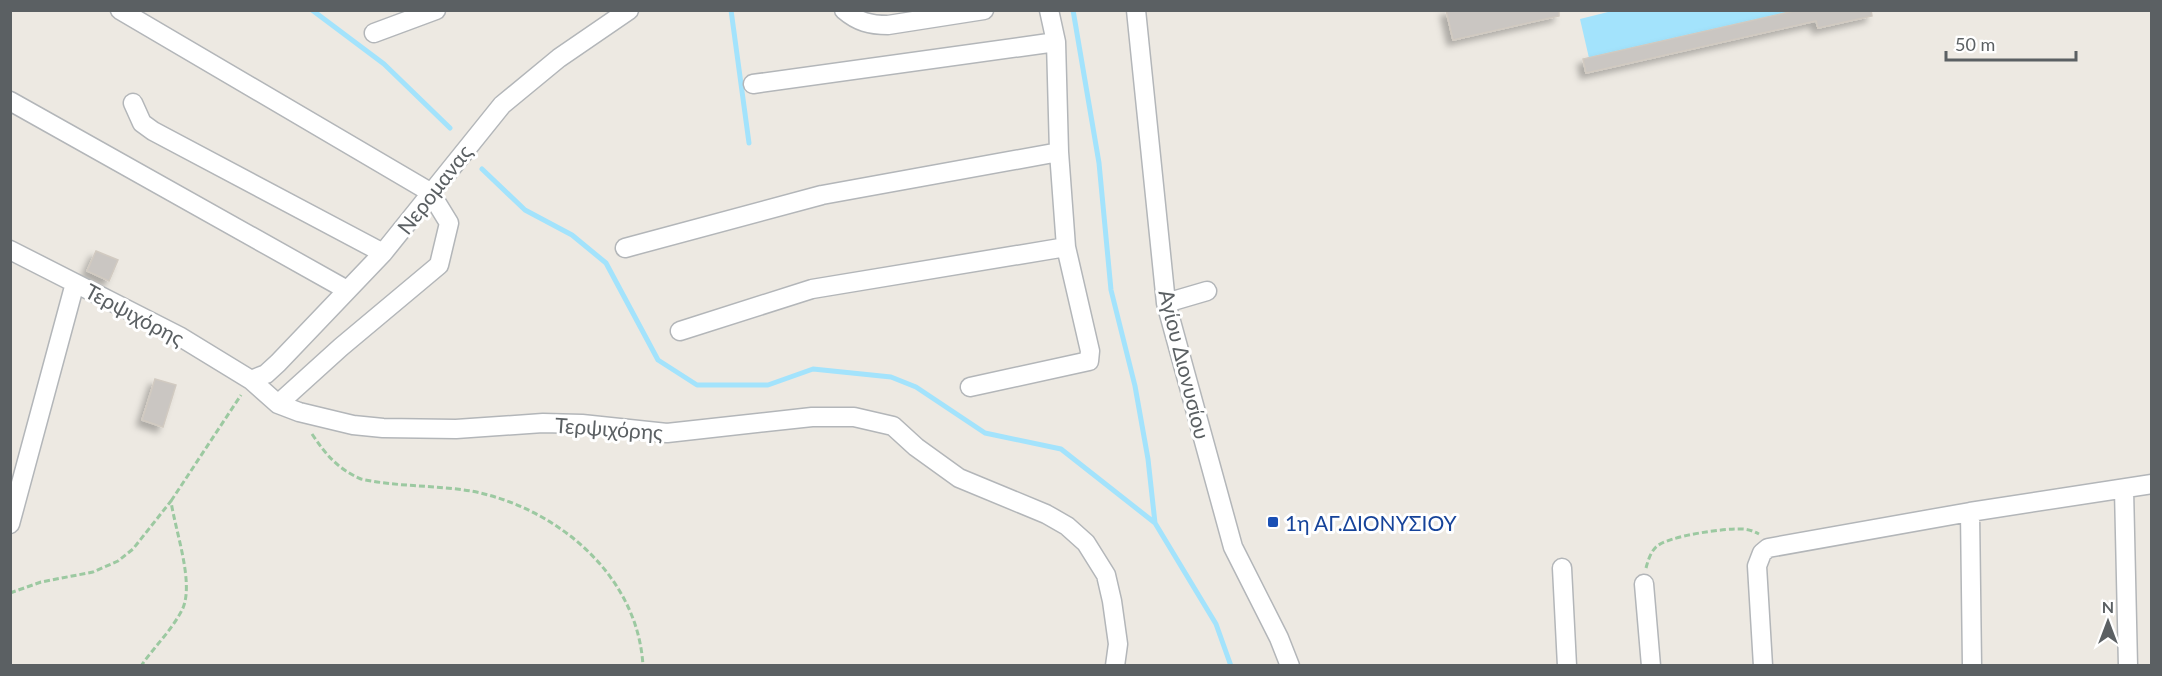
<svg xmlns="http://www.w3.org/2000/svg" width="2162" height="676" viewBox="0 0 2162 676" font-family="Lato,sans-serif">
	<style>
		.water { fill: #a3e3fc }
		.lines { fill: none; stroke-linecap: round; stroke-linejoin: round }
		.stream { stroke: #a3e3fc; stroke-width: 5 }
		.building { fill: #cac6c2; stroke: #d1cac1; stroke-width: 1.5; filter: url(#shadow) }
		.minor-casing { stroke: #b3b6b9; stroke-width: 21 }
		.path { stroke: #9cc9a1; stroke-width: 3; stroke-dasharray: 6 3; stroke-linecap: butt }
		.minor { stroke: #fff; stroke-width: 18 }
		.transit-dot { fill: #1a4fb4; stroke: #fff; stroke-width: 2 }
		.labels { text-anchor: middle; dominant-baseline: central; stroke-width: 6; stroke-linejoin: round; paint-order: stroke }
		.street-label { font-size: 21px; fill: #5b6063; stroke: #fff }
		.transit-label { font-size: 21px; fill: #164399; stroke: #fff; text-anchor: start }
	</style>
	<defs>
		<filter id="shadow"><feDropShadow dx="-5.5" dy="5.5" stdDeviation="3" flood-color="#0004"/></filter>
	</defs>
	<rect width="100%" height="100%" fill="#ede9e2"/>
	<path class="water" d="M 1616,10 L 1798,11 L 1589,58 L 1580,19 Z"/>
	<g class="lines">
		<path class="stream" d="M 312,10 L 384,64 L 450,128
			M 731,10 L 749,143
			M 1073,10 L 1099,163 L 1111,290 L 1135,386 L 1148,459 L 1155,523 L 1216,624 L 1231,666
			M 482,169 L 525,210 L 572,235 L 606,263 L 658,360 L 697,385 L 768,385 L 813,369 L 891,377 L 916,387 L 985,433 L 1061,449 L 1155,523"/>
	</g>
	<path class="building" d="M 1446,10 L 1559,10 L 1559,16 L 1453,40 Z
		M 1798,10 L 1871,10 L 1872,16 L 1818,28 L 1816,21 L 1586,73 L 1583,59 Z
		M 96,251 L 118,260 L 109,281 L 87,271 Z
		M 155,379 L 176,385 L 163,427 L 142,420 Z"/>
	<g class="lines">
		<g class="minor-casing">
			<path id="minor" d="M 120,10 L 430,192 L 449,223 L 439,265 L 341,347 L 278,404
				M 844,10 C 858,22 870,25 888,25 L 984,10
				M 1136,10 L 1166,303 L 1233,547 L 1279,638 L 1290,666
				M 374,33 L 436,10
				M 753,84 L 1056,42
				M 10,101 L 347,290
				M 133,103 L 142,123 L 153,131 L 383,253
				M 625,248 L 822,195 L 1059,152
				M 10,250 L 179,336 L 251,380 L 278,404 L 299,412 L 353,425 L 383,428 L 456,429 L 543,423 L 582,424 L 667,433 L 812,417 L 854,417 L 893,426 L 916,447 L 959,478 L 1046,514 L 1067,526 L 1086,543 L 1106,575 L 1112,601 L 1118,644 L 1115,666
				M 1166,303 L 1207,291
				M 680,331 L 812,289 L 1066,247
				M 251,380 L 266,374 L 278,363 L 383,253 L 502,105 L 559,58 L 629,10
				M 970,387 L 1089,361 L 1090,351 L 1066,247 L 1059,152 L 1056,42 L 1049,10
				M 2124,489 L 2128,666
				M 1970,512 L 1972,666
				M 10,524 L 75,283
				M 1562,568 L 1567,666
				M 1644,584 L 1651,666
				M 1763,666 L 1757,566 L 1762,553 L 1768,548 L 1970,512 L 2152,484"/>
		</g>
		<path class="path" d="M 312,434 C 326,455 338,469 361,479 C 397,487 435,485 471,491 C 556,507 638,575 643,666
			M 171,501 L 241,395
			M 1646,568 C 1648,561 1650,553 1656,547 C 1667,536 1725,528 1742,529 C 1748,529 1753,531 1759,534
			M 10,593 L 41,582 L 93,572 L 118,561 L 133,549 L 171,501 C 175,530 194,581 183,608 C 173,629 154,647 141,666"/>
		<use href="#minor" class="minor"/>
	</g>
	<rect class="transit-dot" x="1267" y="516" width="12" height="12" rx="3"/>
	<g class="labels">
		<g class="street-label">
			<text transform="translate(434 189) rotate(-52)">Νερομανας</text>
			<text transform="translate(135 314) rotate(28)">Τερψιχόρης</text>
			<text transform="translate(1185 364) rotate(76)">Αγίου Διονυσίου</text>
			<text transform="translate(609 428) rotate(4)">Τερψιχόρης</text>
		</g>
		<g class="transit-label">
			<text x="1285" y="522">1η ΑΓ.ΔΙΟΝΥΣΙΟΥ</text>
		</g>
	</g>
	<rect width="2162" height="676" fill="none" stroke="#5b6063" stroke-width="24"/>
	<g transform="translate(2108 622)" stroke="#ffffff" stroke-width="4.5" paint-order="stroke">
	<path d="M0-4.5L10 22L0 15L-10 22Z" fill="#5b6063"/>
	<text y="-9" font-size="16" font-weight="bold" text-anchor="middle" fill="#5b6063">N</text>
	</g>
	<path d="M1946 51v9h130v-9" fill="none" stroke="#5b6063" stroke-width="3"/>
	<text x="1955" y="51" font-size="18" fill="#5b6063" stroke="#ffffff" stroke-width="4.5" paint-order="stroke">50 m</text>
</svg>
